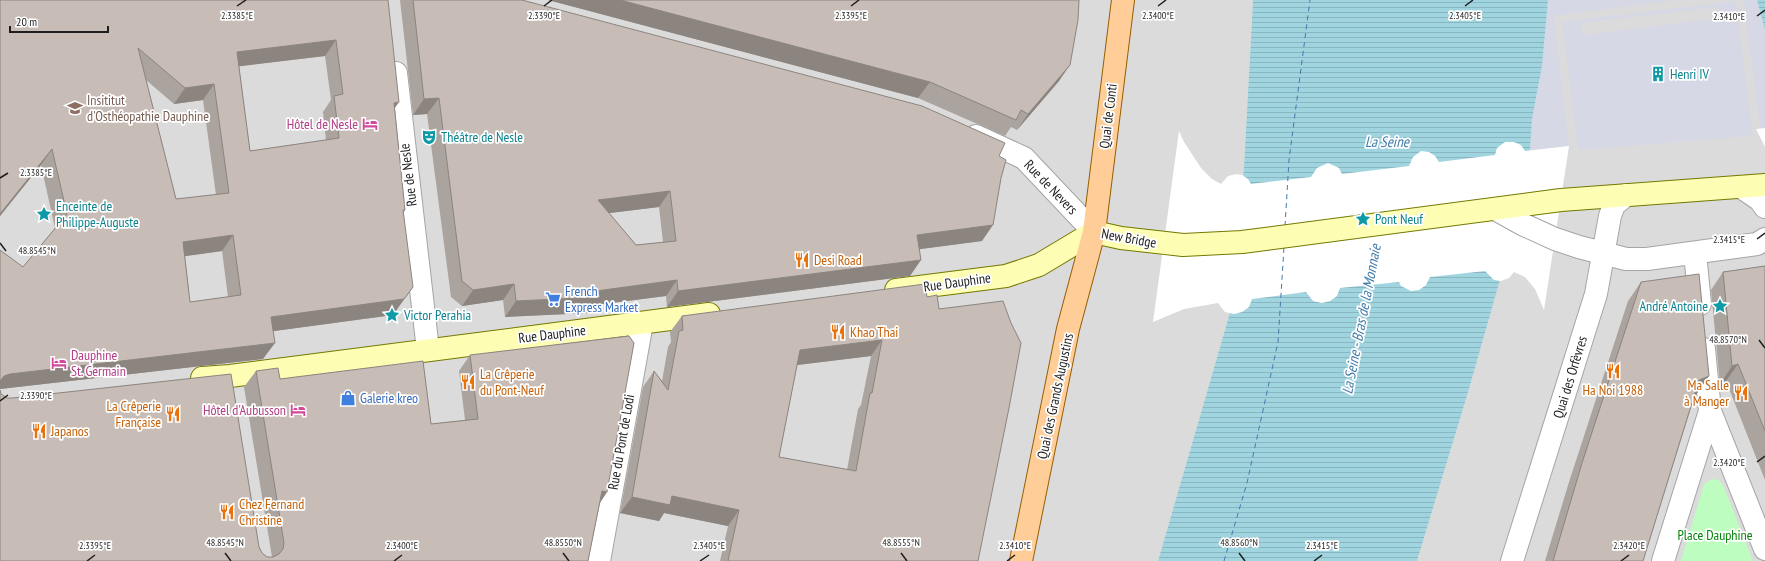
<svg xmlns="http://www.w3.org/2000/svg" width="1765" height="561" viewBox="0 0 1765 561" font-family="'PT Sans Narrow',sans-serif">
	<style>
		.residential { fill: #dcdbdb }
		.park { fill: #bdfdbf }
		.plaza { fill: #d7d8e5; fill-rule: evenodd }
		.water { fill: url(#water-rules) }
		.pier { fill: #fff }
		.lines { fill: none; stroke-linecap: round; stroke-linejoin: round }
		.ferry { stroke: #417bab; stroke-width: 1; stroke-dasharray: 5 4; stroke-linecap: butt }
		.street-casing { stroke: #a5a5a5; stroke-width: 24 }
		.secondary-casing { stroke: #727900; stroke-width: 24 }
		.primary-casing { stroke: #975e00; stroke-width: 24 }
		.street { stroke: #fff; stroke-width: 22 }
		.secondary { stroke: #fdfdb3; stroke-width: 22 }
		.primary { stroke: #ffce98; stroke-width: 22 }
		.wall { fill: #aba39d; fill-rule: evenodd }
		.shaded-wall { fill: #8b847f }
		.building { fill: #c7bdb6; stroke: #8b847f; fill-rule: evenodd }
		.ticks { fill: none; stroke: #1e1e1e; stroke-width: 1.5 }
		.labels { text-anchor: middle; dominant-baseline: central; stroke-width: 3.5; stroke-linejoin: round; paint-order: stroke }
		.culture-label { font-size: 14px; fill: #0d838f; stroke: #fff; text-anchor: start }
		.education-label { font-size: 14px; fill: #785e54; stroke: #fff; text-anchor: start }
		.street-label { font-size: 14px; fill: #1e1e1e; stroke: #fff }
		.hotel-label { font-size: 14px; fill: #b23c85; stroke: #fff; text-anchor: end }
		.food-label { font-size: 14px; fill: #c56008; stroke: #fff; text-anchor: start }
		.shop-label { font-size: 14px; fill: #366cbe; stroke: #fff; text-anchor: start }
		.park-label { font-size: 14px; fill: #048309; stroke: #fff }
		.water-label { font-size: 15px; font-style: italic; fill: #417bab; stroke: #fff }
		.ticks-label { font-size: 10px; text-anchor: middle; fill: #1e1e1e; stroke: #fff; stroke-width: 3.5; stroke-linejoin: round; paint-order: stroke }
	</style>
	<defs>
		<pattern id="water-rules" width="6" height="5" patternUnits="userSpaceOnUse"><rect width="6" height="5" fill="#a0d5e0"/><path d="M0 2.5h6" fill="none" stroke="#89b6c0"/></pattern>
	</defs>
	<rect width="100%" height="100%" fill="#efebe3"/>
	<path class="residential" d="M 0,0 L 1253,0 L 1244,167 L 1229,316 L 1158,561 L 0,561 Z
		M 1548,0 L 1757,0 L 1765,30 L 1765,561 L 1417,561 L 1469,389 L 1500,280 L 1530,151 L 1532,119 L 1542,66 Z"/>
	<path class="park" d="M 1712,479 L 1718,480 L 1723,485 L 1753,561 L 1681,561 L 1704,484 Z"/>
	<path class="plaza" d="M 1548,0 L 1676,0 L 1554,16 L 1569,146 L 1530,151 L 1532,119 L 1542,66 Z
		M 1743,0 L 1757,0 L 1765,30 L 1765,129 L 1760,129 Z
		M 1736,1 L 1753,136 L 1578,150 L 1562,22 ZM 1718,7 L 1720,18 L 1583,35 L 1581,30 L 1581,23 Z"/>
	<path class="water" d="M 1253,0 L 1548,0 L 1542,66 L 1532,119 L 1530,151 L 1500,280 L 1469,389 L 1417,561 L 1158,561 L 1229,316 L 1244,167 Z
		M 1757,0 L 1765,0 L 1765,30 Z"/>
	<path class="pier" d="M 1765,128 L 1765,147 L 1756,129 Z
		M 1179,131 L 1184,142 L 1201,168 L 1212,179 L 1221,184 L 1228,176 L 1236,174 L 1242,175 L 1248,179 L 1251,184 L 1311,177 L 1317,168 L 1328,163 L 1339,168 L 1342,174 L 1409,166 L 1413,157 L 1421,151 L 1429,152 L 1435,156 L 1439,162 L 1495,155 L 1497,148 L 1505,142 L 1514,142 L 1521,145 L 1525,151 L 1569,146 L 1544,310 L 1535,289 L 1525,277 L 1514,272 L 1509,278 L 1501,281 L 1494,280 L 1485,271 L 1430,277 L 1426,285 L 1419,290 L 1411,291 L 1401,286 L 1399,282 L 1340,288 L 1337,296 L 1330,301 L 1322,303 L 1313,301 L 1306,292 L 1252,299 L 1249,307 L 1242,312 L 1234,314 L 1225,312 L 1218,303 L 1184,309 L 1153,322 Z"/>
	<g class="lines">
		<path class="ferry" d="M 1285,226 L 1289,160 L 1310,0
			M 1224,561 L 1247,483 L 1278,342 L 1284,247"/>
		<g class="street-casing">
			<path id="street" d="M 396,73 L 428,350
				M 976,136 L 1024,158 L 1094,232
				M 1741,187 L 1760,200 L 1765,207
				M 1495,209 L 1522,224 L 1555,239 L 1579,247 L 1626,259 L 1647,259 L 1757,244 L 1765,239
				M 1695,253 L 1700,304
				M 1704,349 L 1710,411 L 1765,549
				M 599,561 L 642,323
				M 1512,561 L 1596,294 L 1610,216 L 1614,205 L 1626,195
				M 1663,561 L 1710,411"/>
		</g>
		<g class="secondary-casing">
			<path id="secondary" d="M 896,290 L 1006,276 L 1039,265 L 1094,232 L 1121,238 L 1183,245 L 1242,242 L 1561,200 L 1765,185
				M 202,378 L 230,376 L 709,314"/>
		</g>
		<g class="primary-casing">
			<path id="primary" d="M 1021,561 L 1068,329 L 1094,232 L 1123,0"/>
		</g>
		<use href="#street" class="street"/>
		<use href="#secondary" class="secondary"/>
		<use href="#primary" class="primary"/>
	</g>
	<path class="wall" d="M 0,0 L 388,0 L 395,109 L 405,210 L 404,212 L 393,315 L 273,331 L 263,359 L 0,389 L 0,250 L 23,267 L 55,228 L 41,165 L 0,216 ZM 325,56 L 331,100 L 323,112 L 326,140 L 250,151 L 239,66 ZM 146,80 L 174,104 L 203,100 L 216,195 L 176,199 ZM 222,251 L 228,297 L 190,302 L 185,256 Z
		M 400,0 L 522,0 L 999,156 L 982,241 L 919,249 L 910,276 L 667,307 L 666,296 L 595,305 L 589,313 L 505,317 L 503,300 L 462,306 L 451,297 L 427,114 L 413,115 ZM 659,207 L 663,242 L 636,245 L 609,213 Z
		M 548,0 L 1079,0 L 1059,81 L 1017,130 L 1011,127 L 1005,136 L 918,98 Z
		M 1765,266 L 1765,480 L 1726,381 L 1720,384 L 1711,290 L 1723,272 Z
		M 1641,282 L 1696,395 L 1695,395 L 1643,561 L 1545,561 L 1569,482 L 1628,301 Z
		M 927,297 L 978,561 L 720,561 L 728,526 L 664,513 L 659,521 L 620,513 L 643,387 L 654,371 L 662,381 L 668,347 L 671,342 L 670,332 L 682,316 ZM 871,356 L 861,405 L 858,409 L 847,470 L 779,457 L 797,365 Z
		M 470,355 L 607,492 L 600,503 L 588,561 L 0,561 L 1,394 L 7,398 L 259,547 L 262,553 L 267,557 L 272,557 L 244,387 L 256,371 L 431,424 L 465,420 L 459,371 Z"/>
	<path class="shaded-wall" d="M 548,0 L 620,0 L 930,82 L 918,98 Z
		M 336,40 L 325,56 L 226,68 L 237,52 Z
		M 1070,65 L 1059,81 L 1017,130 L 1028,114 Z
		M 214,84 L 203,100 L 174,104 L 185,88 Z
		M 439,98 L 427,114 L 413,115 L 424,99 Z
		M 399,102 L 388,118 L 394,103 Z
		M 52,149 L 41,165 L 0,216 L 0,214 Z
		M 670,191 L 659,207 L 586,216 L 598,200 Z
		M 993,225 L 982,241 L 906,251 L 917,235 Z
		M 233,235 L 222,251 L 172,258 L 183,242 Z
		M 921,260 L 910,276 L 667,307 L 678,291 Z
		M 677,280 L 666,296 L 595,305 L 589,313 L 505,317 L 516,301 Z
		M 514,284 L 503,300 L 462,306 L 473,290 Z
		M 413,287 L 393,315 L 260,333 L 271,317 Z
		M 882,340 L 871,356 L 789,366 L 800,350 Z
		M 275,343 L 263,359 L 0,389 L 0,381 L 4,376 L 10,374 Z
		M 1738,364 L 1726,381 L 1720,384 L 1732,366 Z
		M 1709,376 L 1696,395 L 1686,399 L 1699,380 Z
		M 602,491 L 607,492 L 596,508 Z
		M 672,496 L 739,510 L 728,526 L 664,513 L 659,521 L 620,513 L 632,497 Z"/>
	<path class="building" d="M 0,0 L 388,0 L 399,102 L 394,103 L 405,210 L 403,210 L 413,287 L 404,299 L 271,317 L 275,343 L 10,374 L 4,376 L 0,381 L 0,250 L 23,267 L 67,214 L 52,149 L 0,214 ZM 336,40 L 343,94 L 334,96 L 339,138 L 250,151 L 237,52 ZM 138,48 L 185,88 L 214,84 L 229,193 L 176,199 ZM 233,235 L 241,295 L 190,302 L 183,242 Z
		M 413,0 L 522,0 L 922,106 L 1005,143 L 999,156 L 1006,160 L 1001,178 L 993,225 L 917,235 L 921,260 L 678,291 L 677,280 L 596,291 L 601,297 L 516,301 L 514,284 L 473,290 L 462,281 L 439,98 L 424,99 ZM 670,191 L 676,241 L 636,245 L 598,200 Z
		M 620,0 L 1079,0 L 1078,20 L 1070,65 L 1028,114 L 1021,110 L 1016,120 L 930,82 Z
		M 1765,266 L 1765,431 L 1738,364 L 1732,366 L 1723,272 Z
		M 1699,274 L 1709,376 L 1699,380 L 1643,561 L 1553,561 L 1582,463 L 1641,282 Z
		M 925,284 L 927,297 L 937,295 L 939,309 L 1003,301 L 1011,323 L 1021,343 L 1009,408 L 978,561 L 728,561 L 739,510 L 672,496 L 670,505 L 632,497 L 654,371 L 668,390 L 679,331 L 683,330 L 682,316 ZM 882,340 L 872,393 L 870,393 L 856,471 L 779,457 L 800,350 Z
		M 629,336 L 634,343 L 607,492 L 602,491 L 588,561 L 0,561 L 0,390 L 1,394 L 7,398 L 13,398 L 231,374 L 259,547 L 262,553 L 267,557 L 273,557 L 279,554 L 283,549 L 284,543 L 256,371 L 278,368 L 280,379 L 423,361 L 431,424 L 478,419 L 470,355 Z"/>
	<path class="ticks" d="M 237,6 L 246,0M 544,6 L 552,0M 851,6 L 859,0M 1158,6 L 1166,0M 1465,6 L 1473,0M 1757,16 L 1765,10M 0,178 L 8,173M 1757,239 L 1765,233M 0,243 L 6,251M 1759,340 L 1765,348M 0,401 L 8,395M 1757,462 L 1765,456M 225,553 L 231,561M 563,553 L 569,561M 901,553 L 907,561M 1239,553 L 1245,561M 87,561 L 95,555M 394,561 L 402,555M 700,561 L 709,555M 1007,561 L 1015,555M 1314,561 L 1322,555M 1621,561 L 1629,555"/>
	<defs>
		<g id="building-bare" transform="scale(1.2)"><path d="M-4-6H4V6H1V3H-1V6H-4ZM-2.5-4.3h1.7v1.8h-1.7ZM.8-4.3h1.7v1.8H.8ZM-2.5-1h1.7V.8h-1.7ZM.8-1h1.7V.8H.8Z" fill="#0f9aa8" stroke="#fff" stroke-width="2.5" paint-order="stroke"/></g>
		<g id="school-bare" transform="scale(1.2)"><path d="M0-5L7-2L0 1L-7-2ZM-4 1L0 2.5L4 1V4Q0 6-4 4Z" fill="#8d6e63" stroke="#fff" stroke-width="2.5" paint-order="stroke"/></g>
		<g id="hotel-bare" transform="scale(1.2)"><path d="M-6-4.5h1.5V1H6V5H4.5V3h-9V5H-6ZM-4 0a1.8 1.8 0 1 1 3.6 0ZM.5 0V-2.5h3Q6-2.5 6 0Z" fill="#d1479c" stroke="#fff" stroke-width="2.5" paint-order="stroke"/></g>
		<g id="theatre-bare" transform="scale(1.2)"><path d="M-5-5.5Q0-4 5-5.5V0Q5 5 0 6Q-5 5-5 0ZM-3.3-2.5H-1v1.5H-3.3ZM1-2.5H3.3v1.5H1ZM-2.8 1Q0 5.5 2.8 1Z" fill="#0f9aa8" stroke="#fff" stroke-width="2.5" paint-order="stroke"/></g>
		<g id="sight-bare" transform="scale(1.2)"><path d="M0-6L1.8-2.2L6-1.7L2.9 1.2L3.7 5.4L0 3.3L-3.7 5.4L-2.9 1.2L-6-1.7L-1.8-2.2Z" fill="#0f9aa8" stroke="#fff" stroke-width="2.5" paint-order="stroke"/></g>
		<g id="restaurant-bare" transform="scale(1.2)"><path d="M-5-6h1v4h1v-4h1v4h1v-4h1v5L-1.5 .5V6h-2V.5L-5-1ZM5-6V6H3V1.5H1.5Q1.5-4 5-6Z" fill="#e8710a" stroke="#fff" stroke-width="2.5" paint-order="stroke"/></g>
		<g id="supermarket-bare" transform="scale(1.2)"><path d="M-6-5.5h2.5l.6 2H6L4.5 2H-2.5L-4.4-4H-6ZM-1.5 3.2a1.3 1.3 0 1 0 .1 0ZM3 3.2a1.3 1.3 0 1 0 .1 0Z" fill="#3f7fe0" stroke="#fff" stroke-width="2.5" paint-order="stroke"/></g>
		<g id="shop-bare" transform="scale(1.2)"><path d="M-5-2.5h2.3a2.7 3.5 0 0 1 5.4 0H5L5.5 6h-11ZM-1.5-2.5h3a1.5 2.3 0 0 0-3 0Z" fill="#3f7fe0" stroke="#fff" stroke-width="2.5" paint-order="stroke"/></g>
	</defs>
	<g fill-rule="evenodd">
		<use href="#building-bare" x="1658" y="74"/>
		<use href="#school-bare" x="75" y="108"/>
		<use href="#hotel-bare" x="370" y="124"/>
		<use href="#theatre-bare" x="429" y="137"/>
		<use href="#sight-bare" x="44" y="214"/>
		<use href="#sight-bare" x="1363" y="219"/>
		<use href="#restaurant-bare" x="802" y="260"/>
		<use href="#supermarket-bare" x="553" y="299"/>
		<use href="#sight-bare" x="1720" y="306"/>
		<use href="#sight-bare" x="392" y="315"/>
		<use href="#restaurant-bare" x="838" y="332"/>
		<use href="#hotel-bare" x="59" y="363"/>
		<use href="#restaurant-bare" x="1613" y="371"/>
		<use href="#restaurant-bare" x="468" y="382"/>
		<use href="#restaurant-bare" x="1741" y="393"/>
		<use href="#shop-bare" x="348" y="398"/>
		<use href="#hotel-bare" x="298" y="410"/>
		<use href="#restaurant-bare" x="173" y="414"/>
		<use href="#restaurant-bare" x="39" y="431"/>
		<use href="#restaurant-bare" x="227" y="512"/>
	</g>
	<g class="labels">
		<g class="culture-label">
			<text x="1670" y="74">Henri IV</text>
			<text x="441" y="137">Théâtre de Nesle</text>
			<text x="56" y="206">Enceinte de<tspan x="56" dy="16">Philippe-Auguste</tspan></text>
			<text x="1375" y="219">Pont Neuf</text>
			<text x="1708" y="306" text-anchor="end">André Antoine</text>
			<text x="404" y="315">Victor Perahia</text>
		</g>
		<g class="education-label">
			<text x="87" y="100">Insititut<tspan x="87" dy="16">d'Osthéopathie Dauphine</tspan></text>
		</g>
		<g class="street-label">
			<text transform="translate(1108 116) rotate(-83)">Quai de Conti</text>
			<text transform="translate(408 175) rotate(-97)">Rue de Nesle</text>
			<text transform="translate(1051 187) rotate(46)">Rue de Nevers</text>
			<text transform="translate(1129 238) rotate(10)">New Bridge</text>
			<text transform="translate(957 282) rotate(-8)">Rue Dauphine</text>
			<text transform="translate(552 334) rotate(-7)">Rue Dauphine</text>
			<text transform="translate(1570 377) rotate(-73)">Quai des Orfèvres</text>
			<text transform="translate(1055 396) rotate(-78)">Quai des Grands Augustins</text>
			<text transform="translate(621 442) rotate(-80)">Rue du Pont de Lodi</text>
		</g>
		<g class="hotel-label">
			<text x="358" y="124">Hôtel de Nesle</text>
			<text x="71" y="355" text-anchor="start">Dauphine<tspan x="71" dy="16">St. Germain</tspan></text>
			<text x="286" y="410">Hôtel d'Aubusson</text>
		</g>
		<g class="food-label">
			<text x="814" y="260">Desi Road</text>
			<text x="850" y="332">Khao Thai</text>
			<text x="480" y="374">La Crêperie<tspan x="480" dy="16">du Pont-Neuf</tspan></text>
			<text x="1729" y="385" text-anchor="end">Ma Salle<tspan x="1729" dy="16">à Manger</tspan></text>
			<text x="1613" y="390" text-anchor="middle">Ha Noi 1988</text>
			<text x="161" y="406" text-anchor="end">La Crêperie<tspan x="161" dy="16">Française</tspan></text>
			<text x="51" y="431">Japanos</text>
			<text x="239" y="504">Chez Fernand<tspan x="239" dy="16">Christine</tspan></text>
		</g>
		<g class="shop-label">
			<text x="565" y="291">French<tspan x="565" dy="16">Express Market</tspan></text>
			<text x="360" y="398">Galerie kreo</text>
		</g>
		<g class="park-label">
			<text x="1715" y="535">Place Dauphine</text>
		</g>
		<g class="water-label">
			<text x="1387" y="141">La Seine</text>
			<text transform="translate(1361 319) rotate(-79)">La Seine - Bras de la Monnaie</text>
		</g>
	</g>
	<g class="ticks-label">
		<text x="1465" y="19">2.3405°E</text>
		<text x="237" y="19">2.3385°E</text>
		<text x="851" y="19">2.3395°E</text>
		<text x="1158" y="19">2.3400°E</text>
		<text x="544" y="19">2.3390°E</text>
		<text x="1729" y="20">2.3410°E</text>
		<text x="36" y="176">2.3385°E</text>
		<text x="1729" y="243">2.3415°E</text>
		<text x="37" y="254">48.8545°N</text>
		<text x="1728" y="343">48.8570°N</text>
		<text x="36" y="399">2.3390°E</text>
		<text x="1729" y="466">2.3420°E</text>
		<text x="225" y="546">48.8545°N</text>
		<text x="563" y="546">48.8550°N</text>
		<text x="901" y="546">48.8555°N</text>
		<text x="1239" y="546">48.8560°N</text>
		<text x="95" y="549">2.3395°E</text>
		<text x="402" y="549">2.3400°E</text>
		<text x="709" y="549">2.3405°E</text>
		<text x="1015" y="549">2.3410°E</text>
		<text x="1322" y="549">2.3415°E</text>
		<text x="1629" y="549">2.3420°E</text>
	</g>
	<path d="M10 26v6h98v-6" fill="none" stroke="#1e1e1e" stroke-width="2"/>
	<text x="16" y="26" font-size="12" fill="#1e1e1e" stroke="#ffffff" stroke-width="3" paint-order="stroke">20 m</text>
</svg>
